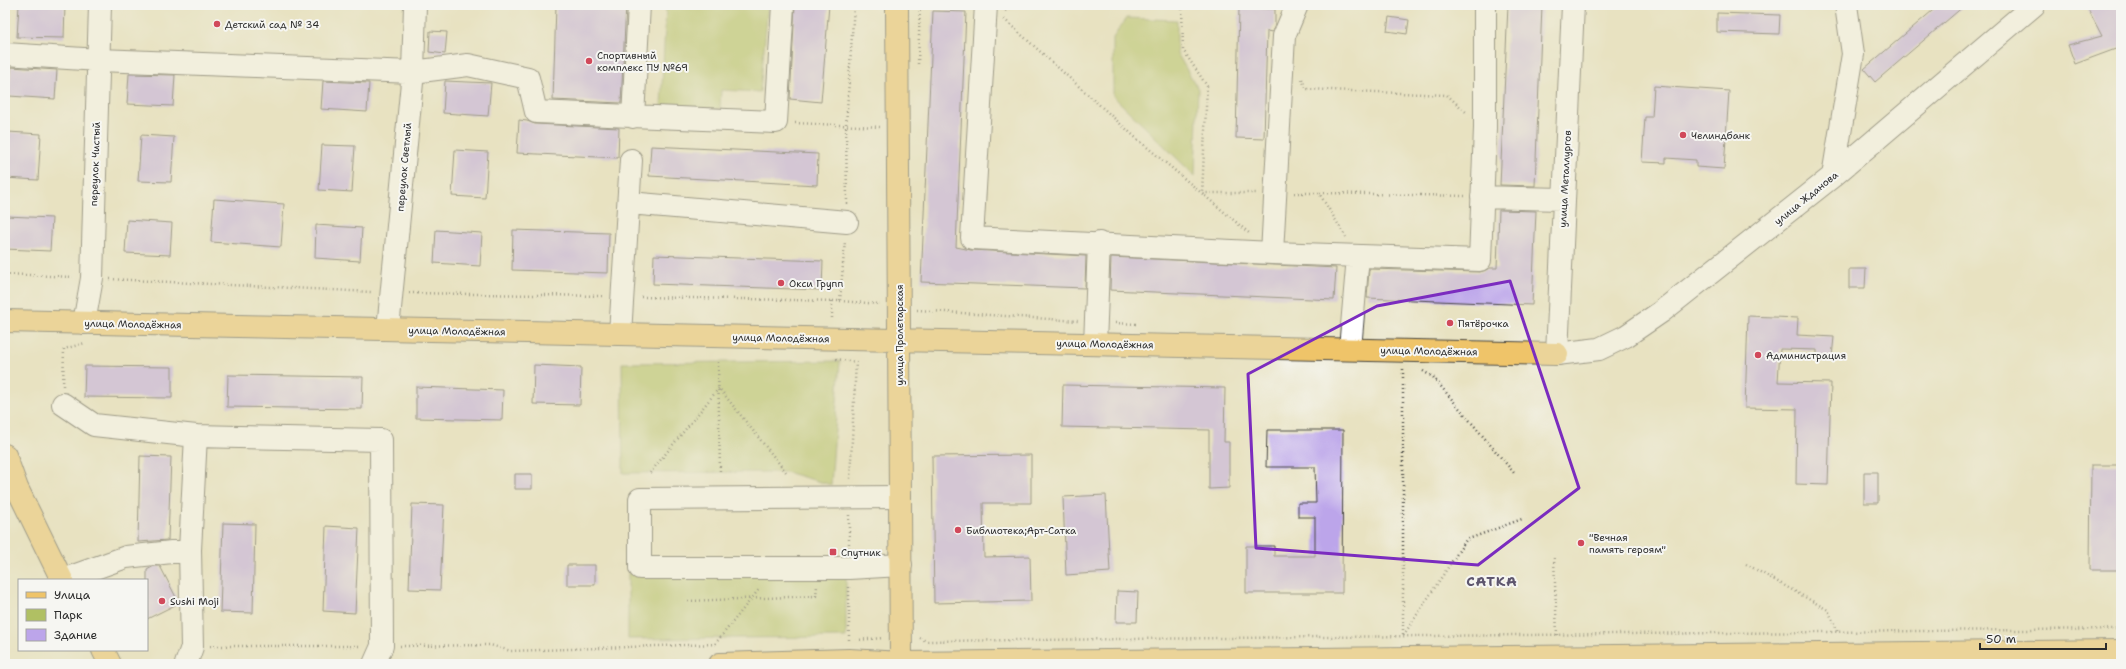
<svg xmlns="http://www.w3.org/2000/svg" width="2126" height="669" viewBox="0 0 2126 669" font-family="'Shantell Sans',sans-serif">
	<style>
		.green { fill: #b0c063; stroke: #6e7647 }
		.building { fill: #bca5ea }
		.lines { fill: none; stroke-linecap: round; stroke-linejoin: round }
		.minor-casing { stroke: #474642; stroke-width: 24 }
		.major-casing { stroke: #474642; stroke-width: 24 }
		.path { stroke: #474642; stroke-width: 2.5; stroke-dasharray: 1 3; stroke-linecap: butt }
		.minor { stroke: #fff; stroke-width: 22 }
		.major { stroke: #efc469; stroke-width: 22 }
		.marked { fill: none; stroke: #7b2cbf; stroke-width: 3; stroke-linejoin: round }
		.poi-dot { fill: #d1495b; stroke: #f6f6f2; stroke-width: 1.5 }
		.labels { text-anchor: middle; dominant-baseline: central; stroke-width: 4; stroke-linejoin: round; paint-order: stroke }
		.poi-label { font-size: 10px; fill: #2b2b2b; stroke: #f6f6f2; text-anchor: start }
		.street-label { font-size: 10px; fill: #2b2b2b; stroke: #f6f6f2 }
		.district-label { font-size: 14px; font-weight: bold; letter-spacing: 1px; fill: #5e566e; stroke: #f6f6f2 }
	</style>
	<rect width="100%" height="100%" fill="#f6f6f2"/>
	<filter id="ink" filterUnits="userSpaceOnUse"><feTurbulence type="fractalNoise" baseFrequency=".025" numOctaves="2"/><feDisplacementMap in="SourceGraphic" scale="8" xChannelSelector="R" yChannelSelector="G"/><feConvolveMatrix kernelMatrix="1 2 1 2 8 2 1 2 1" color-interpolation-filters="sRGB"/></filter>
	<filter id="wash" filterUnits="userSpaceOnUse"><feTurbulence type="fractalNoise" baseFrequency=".012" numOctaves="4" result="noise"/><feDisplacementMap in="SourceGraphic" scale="16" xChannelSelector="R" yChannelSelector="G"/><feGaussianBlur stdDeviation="0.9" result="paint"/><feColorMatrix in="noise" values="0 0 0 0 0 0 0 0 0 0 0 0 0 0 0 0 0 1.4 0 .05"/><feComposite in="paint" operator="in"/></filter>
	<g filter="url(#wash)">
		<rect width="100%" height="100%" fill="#e8e2c1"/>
		<path class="green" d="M 666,5 L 768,5 L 760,92 L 721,90 L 720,109 L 661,107 Z
			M 1126,18 L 1177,20 L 1177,53 L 1198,89 L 1195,176 L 1113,96 L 1113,38 Z
			M 840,361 L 831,485 L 786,472 L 623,473 L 622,363 Z
			M 846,571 L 846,637 L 628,639 L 628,573 Z"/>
		<g id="blocks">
			<path class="building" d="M 19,5 L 65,5 L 64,38 L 17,37 Z
				M 556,5 L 626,5 L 621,103 L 553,100 Z
				M 795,5 L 829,5 L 821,102 L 790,99 Z
				M 1508,5 L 1542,5 L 1535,186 L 1500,185 Z
				M 1939,5 L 1965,5 L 1875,82 L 1864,69 Z
				M 2086,5 L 2121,5 L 2121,47 L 2075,64 L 2068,45 L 2102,36 Z
				M 1239,8 L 1275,9 L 1275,25 L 1272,32 L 1267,31 L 1264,139 L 1236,138 Z
				M 933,11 L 966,12 L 956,247 L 971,250 L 1086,256 L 1085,288 L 921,282 Z
				M 1717,13 L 1780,15 L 1779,34 L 1717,32 Z
				M 1389,17 L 1409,20 L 1407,34 L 1387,31 Z
				M 430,31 L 447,32 L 445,54 L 429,52 Z
				M 11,67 L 57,70 L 55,99 L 9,96 Z
				M 129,74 L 175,75 L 173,106 L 127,104 Z
				M 323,81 L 369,83 L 367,112 L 321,109 Z
				M 445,81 L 491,83 L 488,116 L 443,113 Z
				M 1654,86 L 1729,91 L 1724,169 L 1696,167 L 1696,160 L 1666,158 L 1666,163 L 1642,162 L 1645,117 L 1652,117 Z
				M 519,120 L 527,121 L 535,124 L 619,128 L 618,158 L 517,153 Z
				M 8,132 L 41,134 L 38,180 L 5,178 Z
				M 141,135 L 174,137 L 171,182 L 138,181 Z
				M 322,145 L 355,146 L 352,192 L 319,190 Z
				M 651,146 L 818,154 L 817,185 L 649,176 Z
				M 455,150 L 488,152 L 485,198 L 452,196 Z
				M 214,199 L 284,204 L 281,247 L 211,242 Z
				M 1499,210 L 1536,211 L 1532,305 L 1367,298 L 1369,269 L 1480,272 L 1490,268 L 1497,268 Z
				M 6,216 L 52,218 L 50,251 L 5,249 Z
				M 127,220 L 172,223 L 170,255 L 125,253 Z
				M 316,225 L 362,228 L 360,261 L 315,258 Z
				M 436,230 L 482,233 L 480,266 L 434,263 Z
				M 513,230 L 609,233 L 608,273 L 512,270 Z
				M 654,255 L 823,261 L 822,290 L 653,284 Z
				M 1111,257 L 1336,268 L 1334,300 L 1110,290 Z
				M 1849,269 L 1866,269 L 1865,288 L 1849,288 Z
				M 1748,316 L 1798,318 L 1797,335 L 1834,337 L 1832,357 L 1817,356 L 1817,350 L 1780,349 L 1778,382 L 1831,383 L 1828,485 L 1796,484 L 1797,409 L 1745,408 Z
				M 534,365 L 581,367 L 580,405 L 533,404 Z
				M 85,366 L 172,367 L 172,398 L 84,397 Z
				M 228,375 L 363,377 L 362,409 L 227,407 Z
				M 1063,385 L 1225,388 L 1224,442 L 1229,442 L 1229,488 L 1209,489 L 1209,430 L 1062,427 Z
				M 416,387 L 503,390 L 502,420 L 416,418 Z
				M 1267,430 L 1343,430 L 1342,593 L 1246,593 L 1246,546 L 1274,546 L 1274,556 L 1315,556 L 1315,517 L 1298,517 L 1298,503 L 1316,503 L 1315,467 L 1266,467 Z
				M 1031,455 L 1031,503 L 983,503 L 984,557 L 1030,556 L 1031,601 L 934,603 L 932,456 Z
				M 140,456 L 171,457 L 168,540 L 138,542 Z
				M 2091,465 L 2121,465 L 2121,570 L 2090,570 Z
				M 1864,472 L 1878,472 L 1878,503 L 1864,503 Z
				M 515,474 L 532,474 L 532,489 L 515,489 Z
				M 1106,495 L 1110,572 L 1066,575 L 1063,497 Z
				M 412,504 L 444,505 L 440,590 L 409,589 Z
				M 223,523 L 255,524 L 253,613 L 220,612 Z
				M 326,526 L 359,528 L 355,613 L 323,611 Z
				M 567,565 L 595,565 L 595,585 L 567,585 Z
				M 154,566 L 160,566 L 179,603 L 147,619 L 147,570 Z
				M 1117,591 L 1138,592 L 1137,622 L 1116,622 Z"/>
		</g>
	</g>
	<g filter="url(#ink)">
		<use href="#blocks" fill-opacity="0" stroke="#474642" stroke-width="1"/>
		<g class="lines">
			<g class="minor-casing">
				<path id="minor" d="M 986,5 L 972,238 L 1272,253
					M 1297,5 L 1284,36 L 1272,253 L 1480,260 L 1485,128 L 1485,5
					M 1573,5 L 1557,354 L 1599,349 L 1626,336 L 1661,312 L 1833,176 L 2034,5
					M 5,54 L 99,60 L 413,72 L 468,65 L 528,78 L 536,112 L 776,122 L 783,5
					M 633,117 L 639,5
					M 1833,176 L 1853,54 L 1846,5
					M 1482,197 L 1564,199
					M 629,203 L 847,222
					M 84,323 L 92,278 L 100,5
					M 388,329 L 413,72 L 415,5
					M 620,334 L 631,160
					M 1095,344 L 1099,243
					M 1350,349 L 1358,256
					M 63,404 L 94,425 L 196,436
					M 900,497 L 640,499 L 640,568 L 849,568 L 901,565
					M 62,580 L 126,557 L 190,550
					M 186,664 L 192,647 L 190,550 L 196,436 L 381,440 L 382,646 L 374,664"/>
			</g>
			<g class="major-casing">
				<path id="major" d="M 897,5 L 901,664
					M 5,321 L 1557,354
					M 5,455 L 17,488 L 62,580
					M 103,650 L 110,664
					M 720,664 L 849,660 L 901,663 L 2121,651"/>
			</g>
			<path class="path" d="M 1182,5 L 1183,50 L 1207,86 L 1202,193 L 1257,193
				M 1005,11 L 1013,5
				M 1004,19 L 1135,137 L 1249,233
				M 918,64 L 920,5
				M 1302,79 L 1306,89 L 1447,95 L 1466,112
				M 795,123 L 880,127
				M 1294,193 L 1319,193 L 1346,237
				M 1320,193 L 1465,196
				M 847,204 L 846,125 L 854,5
				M 5,274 L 73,277
				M 110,279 L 372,292
				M 409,293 L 604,296
				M 641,297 L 840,301 L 845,241
				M 832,301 L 832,320
				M 840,301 L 880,304
				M 917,310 L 1078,321
				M 1115,323 L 1136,324
				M 836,359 L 856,362 L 850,479
				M 718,362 L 720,473
				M 1403,369 L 1403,636 L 1466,540 L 1522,519
				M 1423,371 L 1433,377 L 1514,473
				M 63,386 L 64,349 L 85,343
				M 650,473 L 719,388 L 786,472
				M 849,548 L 849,515
				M 1554,558 L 1557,635
				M 1746,564 L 1828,610 L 1838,632
				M 688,601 L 816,596 L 817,586
				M 920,638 L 926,641 L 2121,629
				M 849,640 L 849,587
				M 856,640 L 883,638
				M 715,644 L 760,588
				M 210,646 L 361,646
				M 400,646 L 490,645 L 511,651 L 716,644"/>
			<use href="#minor" class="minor"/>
			<use href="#major" class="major"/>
		</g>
	</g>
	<path d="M0 0H2126V669H0ZM 1510,281 L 1579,488 L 1478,565 L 1256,548 L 1248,374 L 1377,306 Z" fill="#e8e2c1" fill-opacity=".55" fill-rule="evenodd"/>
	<path class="marked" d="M 1510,281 L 1579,488 L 1478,565 L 1256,548 L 1248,374 L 1377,306 Z"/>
	<g class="poi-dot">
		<circle cx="217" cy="24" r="4"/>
		<circle cx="589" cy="61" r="4"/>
		<circle cx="1683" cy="135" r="4"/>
		<circle cx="781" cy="283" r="4"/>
		<circle cx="1450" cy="323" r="4"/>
		<circle cx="1758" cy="355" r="4"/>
		<circle cx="958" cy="530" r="4"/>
		<circle cx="1581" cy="543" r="4"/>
		<rect x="829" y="548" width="8" height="8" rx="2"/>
		<circle cx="162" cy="601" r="4"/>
	</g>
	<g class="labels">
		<g class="poi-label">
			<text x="225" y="24">Детский сад № 34</text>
			<text x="597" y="55">Спортивный<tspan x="597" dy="12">комплекс ПУ №69</tspan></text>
			<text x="1691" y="135">Челиндбанк</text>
			<text x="789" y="283">Окси Групп</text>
			<text x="1458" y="323">Пятёрочка</text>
			<text x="1766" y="355">Администрация</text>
			<text x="966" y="530">Библиотека;Арт-Сатка</text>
			<text x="1589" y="537">"Вечная<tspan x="1589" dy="12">память героям"</tspan></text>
			<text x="841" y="552">Спутник</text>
			<text x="170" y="601">Sushi Moji</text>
		</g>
		<g class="street-label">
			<text transform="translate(95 164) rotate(-88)">переулок Чистый</text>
			<text transform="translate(404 167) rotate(-85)">переулок Светлый</text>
			<text transform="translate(1565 179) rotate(-87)">улица Металлургов</text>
			<text transform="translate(1806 198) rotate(-39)">улица Жданова</text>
			<text transform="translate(133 324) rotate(1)">улица Молодёжная</text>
			<text transform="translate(457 331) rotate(1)">улица Молодёжная</text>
			<text transform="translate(899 335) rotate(-90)">улица Пролетарская</text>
			<text transform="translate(781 338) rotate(1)">улица Молодёжная</text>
			<text transform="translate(1105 344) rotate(1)">улица Молодёжная</text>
			<text transform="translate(1429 351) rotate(1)">улица Молодёжная</text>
		</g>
		<g class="district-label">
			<text x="1492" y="581">САТКА</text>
		</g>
	</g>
	<rect width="2126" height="669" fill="none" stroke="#f6f6f2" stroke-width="20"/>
	<rect x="18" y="579" width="130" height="72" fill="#f6f6f2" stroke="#a5a5a2"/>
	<rect x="26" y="592" width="20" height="6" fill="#efc469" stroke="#a5a5a2"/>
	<text x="54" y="599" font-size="12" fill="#2b2b2b">Улица</text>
	<rect x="26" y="609" width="20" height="12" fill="#b0c063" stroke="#a5a5a2"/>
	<text x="54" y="619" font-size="12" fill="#2b2b2b">Парк</text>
	<rect x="26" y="629" width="20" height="12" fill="#bca5ea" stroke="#a5a5a2"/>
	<text x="54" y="639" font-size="12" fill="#2b2b2b">Здание</text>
	<path d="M1980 643v6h126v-6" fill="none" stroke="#2b2b2b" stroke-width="2"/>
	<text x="1986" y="643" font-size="12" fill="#2b2b2b" stroke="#f6f6f2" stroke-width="3" paint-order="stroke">50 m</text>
</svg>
